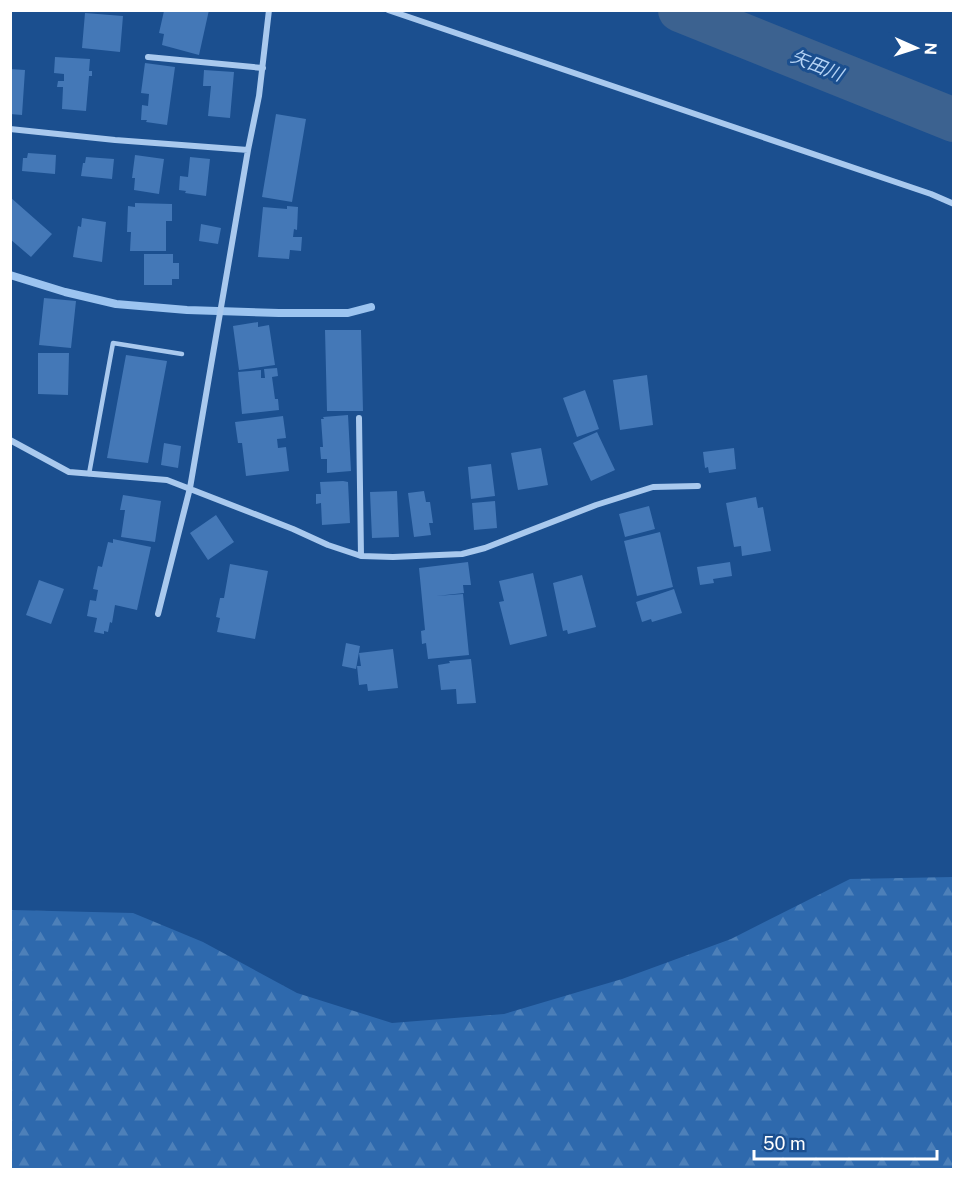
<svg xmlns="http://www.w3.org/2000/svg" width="964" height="1180" viewBox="0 0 964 1180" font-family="'Public Sans','Noto Sans JP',sans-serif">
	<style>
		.forest { fill: url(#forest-firs) }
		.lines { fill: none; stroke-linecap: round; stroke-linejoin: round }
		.stream { stroke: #9cc4f0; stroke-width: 8 }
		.river { stroke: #3c6290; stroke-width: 44 }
		.building { fill: #4478b7 }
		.service { stroke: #a9c9ee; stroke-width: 4.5 }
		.minor { stroke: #a9c9ee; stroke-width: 6 }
		.labels { text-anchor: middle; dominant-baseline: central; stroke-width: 6; stroke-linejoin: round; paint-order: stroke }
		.water-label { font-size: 18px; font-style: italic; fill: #b5d3f5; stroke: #1b4f8f }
	</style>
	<defs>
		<pattern id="forest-firs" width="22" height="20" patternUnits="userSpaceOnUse" patternTransform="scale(1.5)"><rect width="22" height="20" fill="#2e69ad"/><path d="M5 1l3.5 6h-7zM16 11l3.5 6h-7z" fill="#4d80b9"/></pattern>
	</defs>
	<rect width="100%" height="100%" fill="#1b4f8f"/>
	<path class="forest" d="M 953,877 L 953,1169 L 11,1169 L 11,910 L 133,913 L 203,942 L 297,993 L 392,1023 L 504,1014 L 622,979 L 731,939 L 850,879 Z"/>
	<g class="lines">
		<path class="stream" d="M 10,275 L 65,292 L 116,304 L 187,310 L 279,313 L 348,313 L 371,307"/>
		<path class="river" d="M 680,10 L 954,120"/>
	</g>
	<path class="building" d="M 168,10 L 209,10 L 199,55 L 162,45 L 164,34 L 159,33 L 164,11 L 168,12 Z
		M 85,13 L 123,16 L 120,52 L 82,48 Z
		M 55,57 L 90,59 L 89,71 L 92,71 L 92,76 L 89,76 L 86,111 L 62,109 L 63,87 L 57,87 L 58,81 L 64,81 L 64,74 L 54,73 Z
		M 145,63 L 175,67 L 167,125 L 146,122 L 147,120 L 141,120 L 142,105 L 148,106 L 149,94 L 141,93 Z
		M 10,69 L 25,70 L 22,115 L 10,114 Z
		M 204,70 L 234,72 L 230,118 L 208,116 L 211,86 L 203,86 Z
		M 276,114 L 306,119 L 292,202 L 262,197 Z
		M 28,153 L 56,155 L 55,174 L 22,171 L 23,158 L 27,158 Z
		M 135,155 L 164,159 L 159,194 L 134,190 L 135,178 L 132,178 Z
		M 86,157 L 114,159 L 112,179 L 81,176 L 83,163 L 85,163 Z
		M 190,157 L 210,159 L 206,196 L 185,193 L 186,191 L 179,190 L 180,176 L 188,177 Z
		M 10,197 L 52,234 L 31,257 L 10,239 Z
		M 135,203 L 172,204 L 172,221 L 166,221 L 166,251 L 130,251 L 131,232 L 127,232 L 128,206 L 135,207 Z
		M 287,206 L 298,207 L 297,230 L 294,229 L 293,237 L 302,237 L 301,251 L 290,250 L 289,259 L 258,257 L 263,207 L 287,209 Z
		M 82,218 L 106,222 L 102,262 L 73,257 L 78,226 L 81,227 Z
		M 201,224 L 221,228 L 218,244 L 199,241 Z
		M 144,254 L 173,254 L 173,263 L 179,263 L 179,279 L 172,279 L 172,285 L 144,285 Z
		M 44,298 L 76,301 L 71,348 L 39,345 Z
		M 258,322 L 258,327 L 269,325 L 275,365 L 239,370 L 233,326 Z
		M 325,330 L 361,330 L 363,411 L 327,411 Z
		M 38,353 L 69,353 L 68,395 L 38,394 Z
		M 126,355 L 167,361 L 148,463 L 107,458 Z
		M 277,368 L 278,376 L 272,377 L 275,399 L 278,399 L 279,410 L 242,414 L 238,372 L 261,370 L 261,378 L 265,378 L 264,369 Z
		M 647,375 L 653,425 L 620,430 L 613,380 Z
		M 585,390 L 599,429 L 577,437 L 563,398 Z
		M 348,415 L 351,471 L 327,473 L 327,459 L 321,459 L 320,447 L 323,447 L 321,419 L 324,419 L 323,417 Z
		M 283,416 L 286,438 L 277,439 L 278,448 L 286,447 L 289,471 L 246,476 L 242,443 L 238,443 L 235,422 Z
		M 597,432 L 615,470 L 591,481 L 573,443 Z
		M 164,443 L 181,446 L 178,468 L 161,465 Z
		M 541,448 L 548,485 L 518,490 L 511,453 Z
		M 734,448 L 736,469 L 709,473 L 708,467 L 705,468 L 703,452 Z
		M 491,464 L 495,496 L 471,499 L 468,467 Z
		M 343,481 L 348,482 L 350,523 L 322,525 L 321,503 L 316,504 L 316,494 L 321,494 L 320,482 Z
		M 397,491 L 399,537 L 372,538 L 370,492 Z
		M 424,491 L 426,502 L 430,502 L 433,523 L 429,523 L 431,535 L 414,537 L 408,493 Z
		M 123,495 L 161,501 L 155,542 L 121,537 L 125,510 L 120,510 Z
		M 756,497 L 758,508 L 763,507 L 771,551 L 742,556 L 741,546 L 734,547 L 726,503 Z
		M 495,501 L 497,528 L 474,530 L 472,503 Z
		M 649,506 L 655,529 L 625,537 L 619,514 Z
		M 216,515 L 234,542 L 208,560 L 190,533 Z
		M 660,532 L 673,587 L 637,596 L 624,541 Z
		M 113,539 L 151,547 L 137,610 L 115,605 L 112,623 L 110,622 L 108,632 L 104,631 L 104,634 L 94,632 L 97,618 L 87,616 L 90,600 L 96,601 L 98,590 L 93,589 L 98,566 L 102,567 L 108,542 L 113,543 Z
		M 468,562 L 471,585 L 463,585 L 464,593 L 436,596 L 463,594 L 469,655 L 428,659 L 426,643 L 422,644 L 421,631 L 425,630 L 419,568 Z
		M 730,562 L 732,576 L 713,579 L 714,583 L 700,585 L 697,567 Z
		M 230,564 L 268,571 L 255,639 L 217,632 L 220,618 L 216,617 L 220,598 L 224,598 Z
		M 533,573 L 547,636 L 510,645 L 499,602 L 504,601 L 499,581 Z
		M 582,575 L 596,627 L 568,634 L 567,630 L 563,631 L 553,583 Z
		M 39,580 L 64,589 L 51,624 L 26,615 Z
		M 674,589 L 682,613 L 652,622 L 651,619 L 642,622 L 636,602 Z
		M 346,643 L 360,646 L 356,669 L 342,666 Z
		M 393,649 L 398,688 L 368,691 L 367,684 L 359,685 L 357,666 L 361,666 L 359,653 Z
		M 471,659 L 476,703 L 457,704 L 456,689 L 441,690 L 438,665 L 450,663 L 449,661 Z"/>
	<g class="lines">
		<path class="service" d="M 89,474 L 113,343 L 182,354"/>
		<path class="minor" d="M 388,10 L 931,194 L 954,204
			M 148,57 L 263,68
			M 10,129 L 115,140 L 248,150
			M 359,418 L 361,556
			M 10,440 L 69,472 L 167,480 L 293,529 L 328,545 L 361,556 L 393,557 L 462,554 L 485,548 L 596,505 L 653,487 L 698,486
			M 158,614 L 190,488 L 248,150 L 259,96 L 269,10"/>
	</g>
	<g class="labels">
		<g class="water-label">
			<text transform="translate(817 65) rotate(22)">矢田川</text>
		</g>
	</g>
	<rect width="964" height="1180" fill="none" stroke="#ffffff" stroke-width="24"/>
	<g transform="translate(916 48) rotate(93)" stroke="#1b4f8f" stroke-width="4.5" paint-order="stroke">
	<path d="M0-4.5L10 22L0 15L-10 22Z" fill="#ffffff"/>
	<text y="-9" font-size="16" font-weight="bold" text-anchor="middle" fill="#ffffff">N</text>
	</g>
	<path d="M754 1150v9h183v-9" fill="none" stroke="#ffffff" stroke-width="3"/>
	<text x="763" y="1150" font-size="18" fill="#ffffff" stroke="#1b4f8f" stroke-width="4.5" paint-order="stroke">50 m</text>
</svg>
